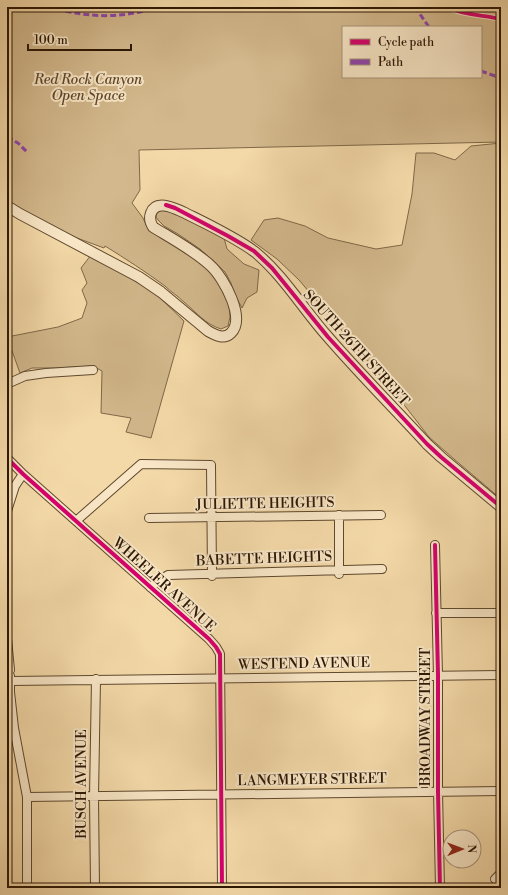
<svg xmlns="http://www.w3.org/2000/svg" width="508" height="895" viewBox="0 0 508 895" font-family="'Libre Bodoni',serif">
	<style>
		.green { fill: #d2b88c; stroke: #7f6848; fill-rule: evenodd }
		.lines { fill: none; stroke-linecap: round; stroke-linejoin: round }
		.minor-casing { stroke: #5e482e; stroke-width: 10 }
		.tertiary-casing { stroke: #5e482e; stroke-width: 12 }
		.minor { stroke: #f8e6c6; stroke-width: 8 }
		.tertiary { stroke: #f8e6c6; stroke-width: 10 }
		.quiet { stroke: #8e44ad; stroke-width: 3; stroke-dasharray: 6 3; stroke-linecap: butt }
		.cycleway-casing { stroke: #f8e6c6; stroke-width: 6 }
		.cycleway { stroke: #d6006c; stroke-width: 4 }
		.labels { text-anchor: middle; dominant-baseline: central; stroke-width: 4; stroke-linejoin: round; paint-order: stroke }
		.park-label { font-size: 14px; font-style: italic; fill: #5e472e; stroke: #f8e6c6 }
		.street-label { font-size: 14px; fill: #2c1705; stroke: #f8e6c6 }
	</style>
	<rect width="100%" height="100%" fill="#f4d9a8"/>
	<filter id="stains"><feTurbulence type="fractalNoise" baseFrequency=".005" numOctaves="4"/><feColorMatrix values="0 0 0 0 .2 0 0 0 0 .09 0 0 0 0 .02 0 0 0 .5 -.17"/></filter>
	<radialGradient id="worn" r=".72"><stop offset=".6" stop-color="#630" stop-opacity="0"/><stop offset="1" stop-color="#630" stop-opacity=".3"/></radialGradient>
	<path class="green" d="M 7,7 L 501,7 L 501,142 L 139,150 L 140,190 L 132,203 L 143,218 L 147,227 L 155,234 L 205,264 L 224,291 L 229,305 L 230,317 L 228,326 L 221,329 C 205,324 197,313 184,302 C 178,296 171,292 165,286 C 146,272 126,259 105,246 L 104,248 L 42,225 L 7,204 ZM 343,27 L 481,27 L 481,77 L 343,77 Z
		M 501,143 L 501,499 L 454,459 L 429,437 L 398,397 L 299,280 L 277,259 L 251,240 L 264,220 L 278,218 L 305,226 L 328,238 L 376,249 L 402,245 L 412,194 L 416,153 L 434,153 L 455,160 L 471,146 Z
		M 160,209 L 171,211 L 224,238 L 227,249 L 244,264 L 259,270 L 257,292 L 247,298 L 242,308 L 234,293 L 231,283 L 225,272 L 200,249 L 178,234 L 164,226 L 159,221 L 156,217 L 157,213 Z
		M 91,255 L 155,293 L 184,321 L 151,438 L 126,432 L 131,418 L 101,413 L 102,371 L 93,366 L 55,368 L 32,368 L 20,373 L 7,337 L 58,327 L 82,318 L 87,303 L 82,290 L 87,283 L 81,268 Z"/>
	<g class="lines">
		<g class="minor-casing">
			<path id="minor" d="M 7,384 L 25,376 L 46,373 L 93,370
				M 7,458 L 23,474 L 209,639 L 216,647 L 220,654 L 222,888
				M 7,511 L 15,486 L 23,474
				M 339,515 L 339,574
				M 149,518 L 381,515
				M 76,521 L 141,464 L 211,465 L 212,576
				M 435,545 L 438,675 L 438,791 L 440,888
				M 150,587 L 168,575 L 382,569
				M 436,613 L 501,613
				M 7,639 L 10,670
				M 10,676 L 10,692 L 14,728 L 27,797 L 27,888
				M 11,681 L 501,675
				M 27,797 L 501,791
				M 495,879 L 501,873
				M 95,888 L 94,797 L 96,679"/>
		</g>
		<g class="tertiary-casing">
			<path id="tertiary" d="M 7,206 L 20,214 L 139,277 L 161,292 L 208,331 C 215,335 224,340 231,333 C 246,318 224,279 212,267 C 197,252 171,238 153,227 C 150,222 149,218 151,213 C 156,199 174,208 183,212 C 205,223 235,237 255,252 C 284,276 303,309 328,337 C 360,374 394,408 427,444 L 441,457 L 501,507"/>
		</g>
		<use href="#minor" class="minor"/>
		<use href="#tertiary" class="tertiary"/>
		<path class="quiet" d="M 48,7 C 90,18 118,19 160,7
			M 415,7 L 429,27
			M 481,71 L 495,76 L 501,73
			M 7,137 L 18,143 L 27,152
			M 10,670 L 10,676"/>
		<g class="cycleway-casing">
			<path id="cycleway" d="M 446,7 C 463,15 483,15 501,19
				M 166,205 L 175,208 L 228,236 L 254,251 L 272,268 L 328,337 L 427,444 L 441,457 L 501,507
				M 7,458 L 23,474 L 209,639 L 216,647 L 220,654 L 222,888
				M 435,545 L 438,675 L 438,791 L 440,888"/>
		</g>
		<use href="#cycleway" class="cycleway"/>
	</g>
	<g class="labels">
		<g class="park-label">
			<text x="88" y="80">Red Rock Canyon<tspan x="88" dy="16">Open Space</tspan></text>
		</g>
		<g class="street-label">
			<text transform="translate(356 348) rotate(48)">SOUTH 26TH STREET</text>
			<text transform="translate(265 504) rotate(-1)">JULIETTE HEIGHTS</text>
			<text transform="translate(264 559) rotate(-2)">BABETTE HEIGHTS</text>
			<text transform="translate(164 585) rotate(42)">WHEELER AVENUE</text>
			<text transform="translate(304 664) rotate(-1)">WESTEND AVENUE</text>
			<text transform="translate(426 717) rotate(-90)">BROADWAY STREET</text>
			<text transform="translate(312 780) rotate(-1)">LANGMEYER STREET</text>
			<text transform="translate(82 784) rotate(-90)">BUSCH AVENUE</text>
		</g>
	</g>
	<rect width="508" height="895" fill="none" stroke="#f4d9a8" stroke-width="24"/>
	<rect x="8" y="8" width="492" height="879" fill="none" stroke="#2c1705" stroke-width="2"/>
	<rect x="12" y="12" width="484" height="871" fill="none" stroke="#2c1705"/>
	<rect x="342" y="26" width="140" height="52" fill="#f8e6c6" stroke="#a69379"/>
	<rect x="350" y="39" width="20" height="6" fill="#d6006c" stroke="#a69379"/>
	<text x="378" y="46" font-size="12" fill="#2c1705">Cycle path</text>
	<rect x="350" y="59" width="20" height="6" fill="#8e44ad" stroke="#a69379"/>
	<text x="378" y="66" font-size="12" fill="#2c1705">Path</text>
	<g transform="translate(462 849) rotate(89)"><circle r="19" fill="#f8e6c6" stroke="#a69379"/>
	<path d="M0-3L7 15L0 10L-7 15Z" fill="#8f2418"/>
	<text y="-6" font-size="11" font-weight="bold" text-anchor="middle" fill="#2c1705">N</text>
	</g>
	<path d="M28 44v6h103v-6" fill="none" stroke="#2c1705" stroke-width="2"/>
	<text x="34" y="44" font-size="12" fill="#2c1705" stroke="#f8e6c6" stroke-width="3" paint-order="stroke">100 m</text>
	<rect width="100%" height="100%" filter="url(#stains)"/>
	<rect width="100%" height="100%" fill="url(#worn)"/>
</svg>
